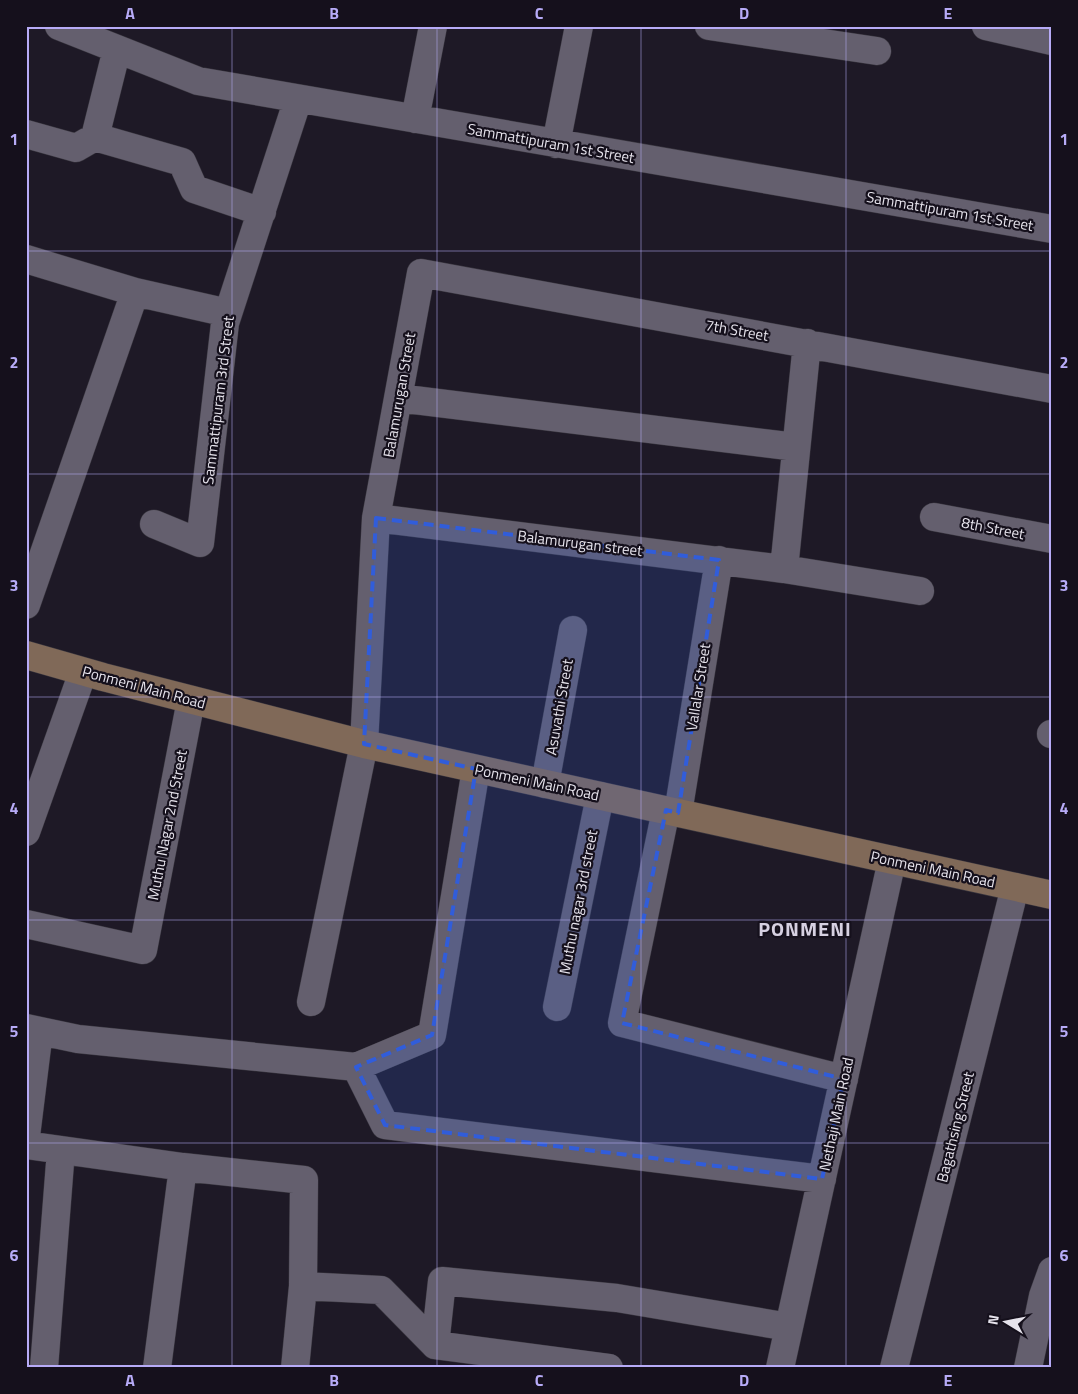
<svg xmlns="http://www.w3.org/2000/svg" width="1078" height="1394" viewBox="0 0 1078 1394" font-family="'Titillium Web',sans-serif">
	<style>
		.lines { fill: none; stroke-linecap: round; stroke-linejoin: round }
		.street-casing { stroke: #39363f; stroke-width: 29 }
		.secondary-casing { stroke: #39363f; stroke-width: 29 }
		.street { stroke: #645f6e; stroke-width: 28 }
		.secondary { stroke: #806958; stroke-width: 28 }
		.marked { fill: #315dda; fill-opacity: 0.2; stroke: #315dda; stroke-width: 4; stroke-dasharray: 10 6; stroke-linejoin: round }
		.grid { fill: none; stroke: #b7abf7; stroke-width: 1; stroke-opacity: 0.55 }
		.labels { text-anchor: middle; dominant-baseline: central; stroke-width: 4.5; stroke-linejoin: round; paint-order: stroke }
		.street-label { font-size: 15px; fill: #e6e3ec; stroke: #15101c }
		.district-label { font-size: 20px; font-weight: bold; letter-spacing: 1px; fill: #d6d0e1; stroke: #15101c }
		.neatline { fill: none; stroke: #b7abf7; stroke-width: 2 }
		.grid-label { font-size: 16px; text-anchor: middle; font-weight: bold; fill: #b7abf7 }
	</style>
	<rect width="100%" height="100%" fill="#1e1926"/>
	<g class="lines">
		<g class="street-casing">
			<path id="street" d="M 59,26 L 198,81 L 1052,229
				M 709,26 L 877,51
				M 986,26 L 1052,41
				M 117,49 L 95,137 L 182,162 L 194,189 L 262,212
				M 415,119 L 433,26
				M 26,134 L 76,148 L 95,137
				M 556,144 L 579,26
				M 26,259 L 135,292
				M 398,398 L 796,447
				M 934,517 L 1052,539
				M 376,518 L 421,273 L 1052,389
				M 154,524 L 200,543 L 225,323 L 298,99
				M 784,569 L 920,591
				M 26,605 L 135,292 L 228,313
				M 1051,734 L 1052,734
				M 545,784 L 573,630
				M 666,810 L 622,1023 L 844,1079
				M 678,813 L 719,560
				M 26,832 L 83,672
				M 26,924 L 143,950 L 191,700
				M 311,1002 L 364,744 L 376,518 L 784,569 L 807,343
				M 557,1007 L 600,796
				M 26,1028 L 78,1039 L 356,1067 L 385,1125 L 822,1179
				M 356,1067 L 432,1035 L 476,769
				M 26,1136 L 39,1031
				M 26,1145 L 183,1167 L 157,1368
				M 183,1167 L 304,1180 L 303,1286
				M 44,1368 L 61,1150
				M 295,1368 L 303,1286 L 381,1290 L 435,1345
				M 609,1368 L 435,1345 L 442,1281 L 617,1298 L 789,1327
				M 780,1368 L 892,860
				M 894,1368 L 1015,887
				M 1028,1368 L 1043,1296 L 1052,1271"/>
		</g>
		<g class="secondary-casing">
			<path id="secondary" d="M 26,655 L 103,677 L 364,744 L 1052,895"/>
		</g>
		<use href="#street" class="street"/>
		<use href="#secondary" class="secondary"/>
	</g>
	<path class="marked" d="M 376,518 L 719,560 L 678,813 L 666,810 L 622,1023 L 844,1079 L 822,1179 L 385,1125 L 356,1067 L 432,1035 L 476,769 L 364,744 Z"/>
	<path class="grid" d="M 232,26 L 232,1368M 437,26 L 437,1368M 641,26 L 641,1368M 846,26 L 846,1368M 26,251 L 1052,251M 26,474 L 1052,474M 26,697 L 1052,697M 26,920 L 1052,920M 26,1143 L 1052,1143"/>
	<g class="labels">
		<g class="street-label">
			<text transform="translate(551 143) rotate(10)">Sammattipuram 1st Street</text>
			<text transform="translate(950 211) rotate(10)">Sammattipuram 1st Street</text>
			<text transform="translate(737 330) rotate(10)">7th Street</text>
			<text transform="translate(399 395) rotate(-80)">Balamurugan Street</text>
			<text transform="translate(218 400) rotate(-83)">Sammattipuram 3rd Street</text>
			<text transform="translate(993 528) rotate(11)">8th Street</text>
			<text transform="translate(580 543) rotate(7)">Balamurugan street</text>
			<text transform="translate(144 687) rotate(15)">Ponmeni Main Road</text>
			<text transform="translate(698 687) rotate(-81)">Vallalar Street</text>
			<text transform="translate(559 707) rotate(-80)">Asuvathi Street</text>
			<text transform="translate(537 782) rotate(12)">Ponmeni Main Road</text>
			<text transform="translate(167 825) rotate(-79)">Muthu Nagar 2nd Street</text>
			<text transform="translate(933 869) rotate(12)">Ponmeni Main Road</text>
			<text transform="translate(578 902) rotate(-79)">Muthu nagar 3rd street</text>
			<text transform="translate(836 1114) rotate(-78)">Nethaji Main Road</text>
			<text transform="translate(955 1127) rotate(-76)">Bagathsing Street</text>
		</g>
		<g class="district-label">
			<text x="805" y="928">PONMENI</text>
		</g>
	</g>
	<rect width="1078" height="1394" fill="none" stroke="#15101c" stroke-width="55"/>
	<g transform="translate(1006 1322) rotate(280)" stroke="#15101c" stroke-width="4" paint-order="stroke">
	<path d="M0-4L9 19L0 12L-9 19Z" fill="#e6e3ec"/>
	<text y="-8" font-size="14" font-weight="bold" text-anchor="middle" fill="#e6e3ec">N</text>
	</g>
	<rect x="28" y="28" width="1022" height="1338" class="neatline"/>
	<g class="grid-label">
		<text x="130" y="19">A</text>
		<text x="334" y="19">B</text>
		<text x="539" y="19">C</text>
		<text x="744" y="19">D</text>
		<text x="948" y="19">E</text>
		<text x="14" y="145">1</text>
		<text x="1064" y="145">1</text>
		<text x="14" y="368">2</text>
		<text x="1064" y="368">2</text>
		<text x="14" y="591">3</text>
		<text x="1064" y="591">3</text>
		<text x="14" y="814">4</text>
		<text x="1064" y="814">4</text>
		<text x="14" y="1037">5</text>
		<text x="1064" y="1037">5</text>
		<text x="14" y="1261">6</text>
		<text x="1064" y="1261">6</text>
		<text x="130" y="1386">A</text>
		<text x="334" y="1386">B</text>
		<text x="539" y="1386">C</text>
		<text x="744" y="1386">D</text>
		<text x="948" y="1386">E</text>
	</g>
</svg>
